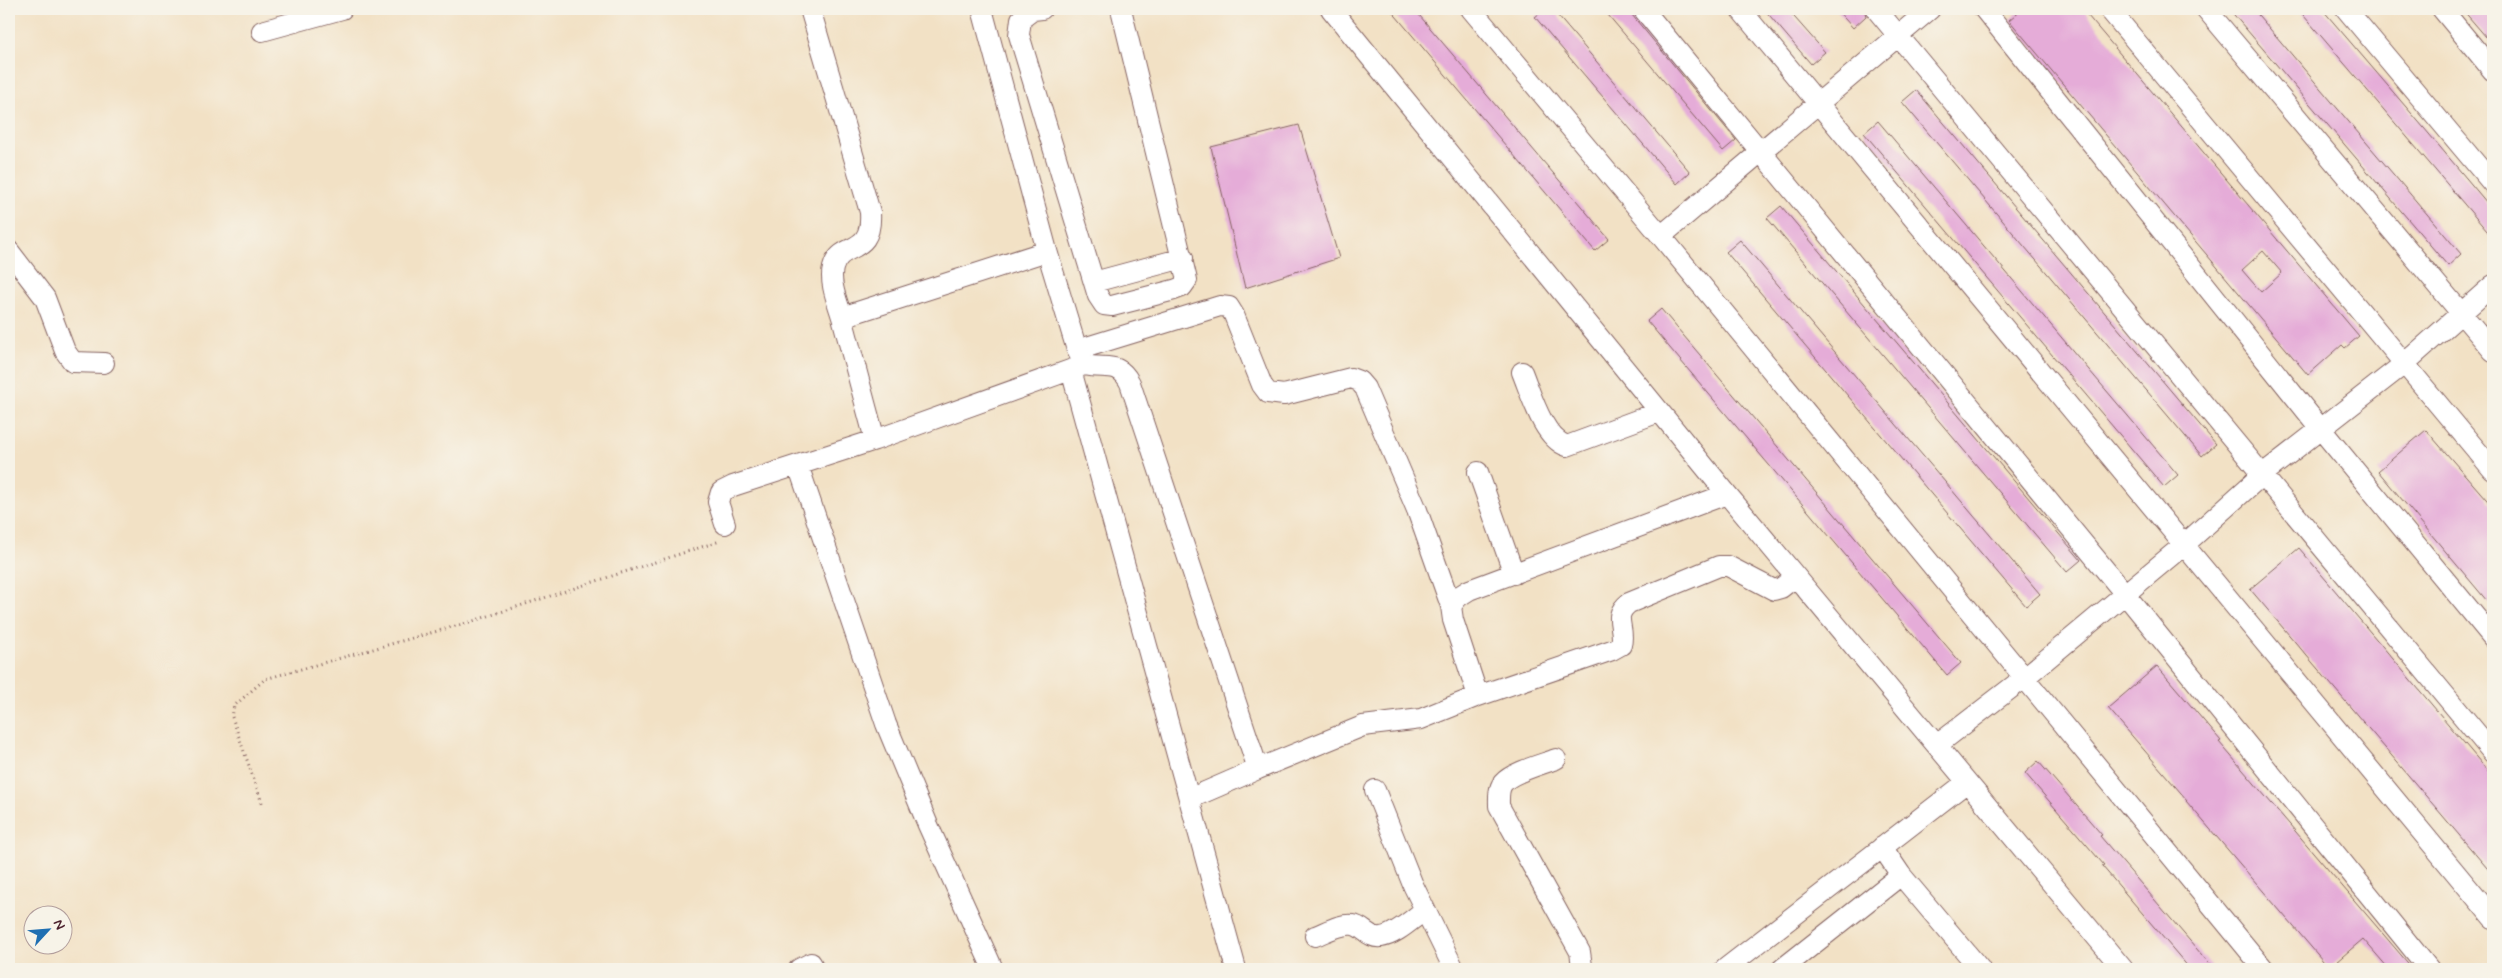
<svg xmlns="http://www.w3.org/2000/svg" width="2502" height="978" viewBox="0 0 2502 978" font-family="Mynerve,sans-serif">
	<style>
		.building { fill: #e5acd8; fill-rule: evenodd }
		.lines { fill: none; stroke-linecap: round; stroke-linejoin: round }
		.minor-casing { stroke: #856361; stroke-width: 22 }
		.path { stroke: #856361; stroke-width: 3; stroke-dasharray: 1 4; stroke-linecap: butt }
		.minor { stroke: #fff; stroke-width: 20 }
	</style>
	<rect width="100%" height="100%" fill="#f7f3e8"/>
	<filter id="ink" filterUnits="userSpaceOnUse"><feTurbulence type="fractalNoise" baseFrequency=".02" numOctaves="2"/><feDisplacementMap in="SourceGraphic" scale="10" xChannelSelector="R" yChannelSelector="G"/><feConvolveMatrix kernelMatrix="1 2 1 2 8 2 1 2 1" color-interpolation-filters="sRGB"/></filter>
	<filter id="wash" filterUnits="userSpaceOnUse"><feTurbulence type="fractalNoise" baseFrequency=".0096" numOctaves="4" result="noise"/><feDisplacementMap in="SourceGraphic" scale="20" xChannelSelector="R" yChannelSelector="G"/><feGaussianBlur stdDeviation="1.12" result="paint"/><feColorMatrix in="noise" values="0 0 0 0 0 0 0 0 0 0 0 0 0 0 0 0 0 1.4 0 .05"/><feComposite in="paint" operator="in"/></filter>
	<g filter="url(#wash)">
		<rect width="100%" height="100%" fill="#f2e1c5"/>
		<g id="blocks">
			<path class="building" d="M 1390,9 L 1414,9 L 1609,239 L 1595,251 Z
				M 1545,9 L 1552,9 L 1690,172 L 1677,184 L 1535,17 Z
				M 1603,9 L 1627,9 L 1736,140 L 1723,151 Z
				M 1764,9 L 1787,9 L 1825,52 L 1811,64 Z
				M 1836,9 L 1864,9 L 1866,16 L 1853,28 Z
				M 2022,9 L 2082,9 L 2359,336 L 2345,348 L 2342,345 L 2308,375 L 2009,20 ZM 2263,251 L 2282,273 L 2261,292 L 2242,270 Z
				M 2229,9 L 2253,9 L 2461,254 L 2448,266 Z
				M 2298,9 L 2322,9 L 2424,128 L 2493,210 L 2493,238 Z
				M 2462,9 L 2486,9 L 2493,17 L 2493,45 Z
				M 1916,90 L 2216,444 L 2202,456 L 1902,102 Z
				M 1878,121 L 2178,475 L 2164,487 L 1864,133 Z
				M 1299,125 L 1339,258 L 1245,288 L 1211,147 Z
				M 1781,206 L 2081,560 L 2067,572 L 1767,218 Z
				M 1740,240 L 2040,594 L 2026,606 L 1726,252 Z
				M 1661,309 L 1961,663 L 1947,675 L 1647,321 Z
				M 2426,430 L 2493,507 L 2493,608 L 2378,471 Z
				M 2299,548 L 2493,777 L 2493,875 L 2250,589 Z
				M 2157,666 L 2221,741 L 2219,742 L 2413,969 L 2389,969 L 2363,939 L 2329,968 L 2186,801 L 2187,800 L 2108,708 Z
				M 2038,761 L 2102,835 L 2100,836 L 2214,969 L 2190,969 L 2102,866 L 2104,865 L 2025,773 Z"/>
		</g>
	</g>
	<g filter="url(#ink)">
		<use href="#blocks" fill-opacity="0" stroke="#856361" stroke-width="1"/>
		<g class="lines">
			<g class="minor-casing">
				<path id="minor" d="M 810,9 L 870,212 C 873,258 840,240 833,268 C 829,283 838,303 842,317
					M 982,9 L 1047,251 L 1077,350 L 1085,365 C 1106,370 1118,360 1130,383 L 1258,769 L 1363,726 L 1421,719 L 1478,696 L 1453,620 L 1451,606 L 1458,597 L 1469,590 L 1727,494
					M 1042,9 L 1033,10 L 1021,19 L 1019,35 L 1098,296 L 1104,305 L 1112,306 L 1174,290 L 1182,287 L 1187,280 L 1121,9
					M 1331,9 L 1727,494 L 2123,969
					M 1471,9 L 1661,236 L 2264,969
					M 1643,9 L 2125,594 L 2429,969
					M 1740,9 L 2493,918
					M 1876,9 L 2493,753
					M 1984,9 L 2320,428 L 2493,638
					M 2109,9 L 2493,470
					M 2206,9 L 2493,351
					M 2346,9 L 2493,184
					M 2442,9 L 2493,71
					M 262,31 L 342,9
					M 1661,236 L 1930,9
					M 9,251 L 45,298 L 65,351 L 73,362 L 104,363
					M 1094,282 L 1183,258
					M 1077,350 L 1220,306 L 1229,307 L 1234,315 L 1262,385 L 1268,393 L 1284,395 L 1351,378 L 1359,381 L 1365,388 L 1417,510 L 1451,606
					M 1071,370 L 1236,969
					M 1522,372 C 1531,394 1543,438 1567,446 L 1659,412
					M 875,440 L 842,317 L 1047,251
					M 798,465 L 886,724 L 928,825 L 993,969
					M 1478,472 L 1514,574
					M 725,524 L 718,502 L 721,492 L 733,486 L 875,440 L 1084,365
					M 1478,696 L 1612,650 L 1621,645 C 1626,627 1611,617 1629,603 L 1719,566 L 1728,566 L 1774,590 L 1781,588 L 1795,577
					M 1937,745 L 2024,678 L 2185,544 L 2263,474 L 2404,364 L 2493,285
					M 1556,759 C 1543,764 1512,772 1503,783 C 1498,789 1499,799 1499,806 L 1580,952 L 1582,966 L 1580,969
					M 1375,790 L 1413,885 L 1454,969
					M 1189,799 L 1258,769
					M 1882,847 L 1901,875 L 1980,969
					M 1315,936 C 1326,932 1341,923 1353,925 C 1363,926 1369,939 1381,937 C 1396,935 1412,919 1425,910
					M 799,969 L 811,963 L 814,969
					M 1725,969 L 1967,782
					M 1782,969 L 1901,875"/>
			</g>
			<path class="path" d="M 262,803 L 232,717 L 234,706 L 265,679 L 470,622 L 720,541"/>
			<use href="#minor" class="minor"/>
		</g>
	</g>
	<rect width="2502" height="978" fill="none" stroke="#f7f3e8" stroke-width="30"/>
	<g transform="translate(48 930) rotate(64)"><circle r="24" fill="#f7f3e8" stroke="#b29e9c"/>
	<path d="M0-4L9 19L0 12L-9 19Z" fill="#1f6fb2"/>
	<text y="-8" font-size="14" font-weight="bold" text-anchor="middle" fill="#4a1f2b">N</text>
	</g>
</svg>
